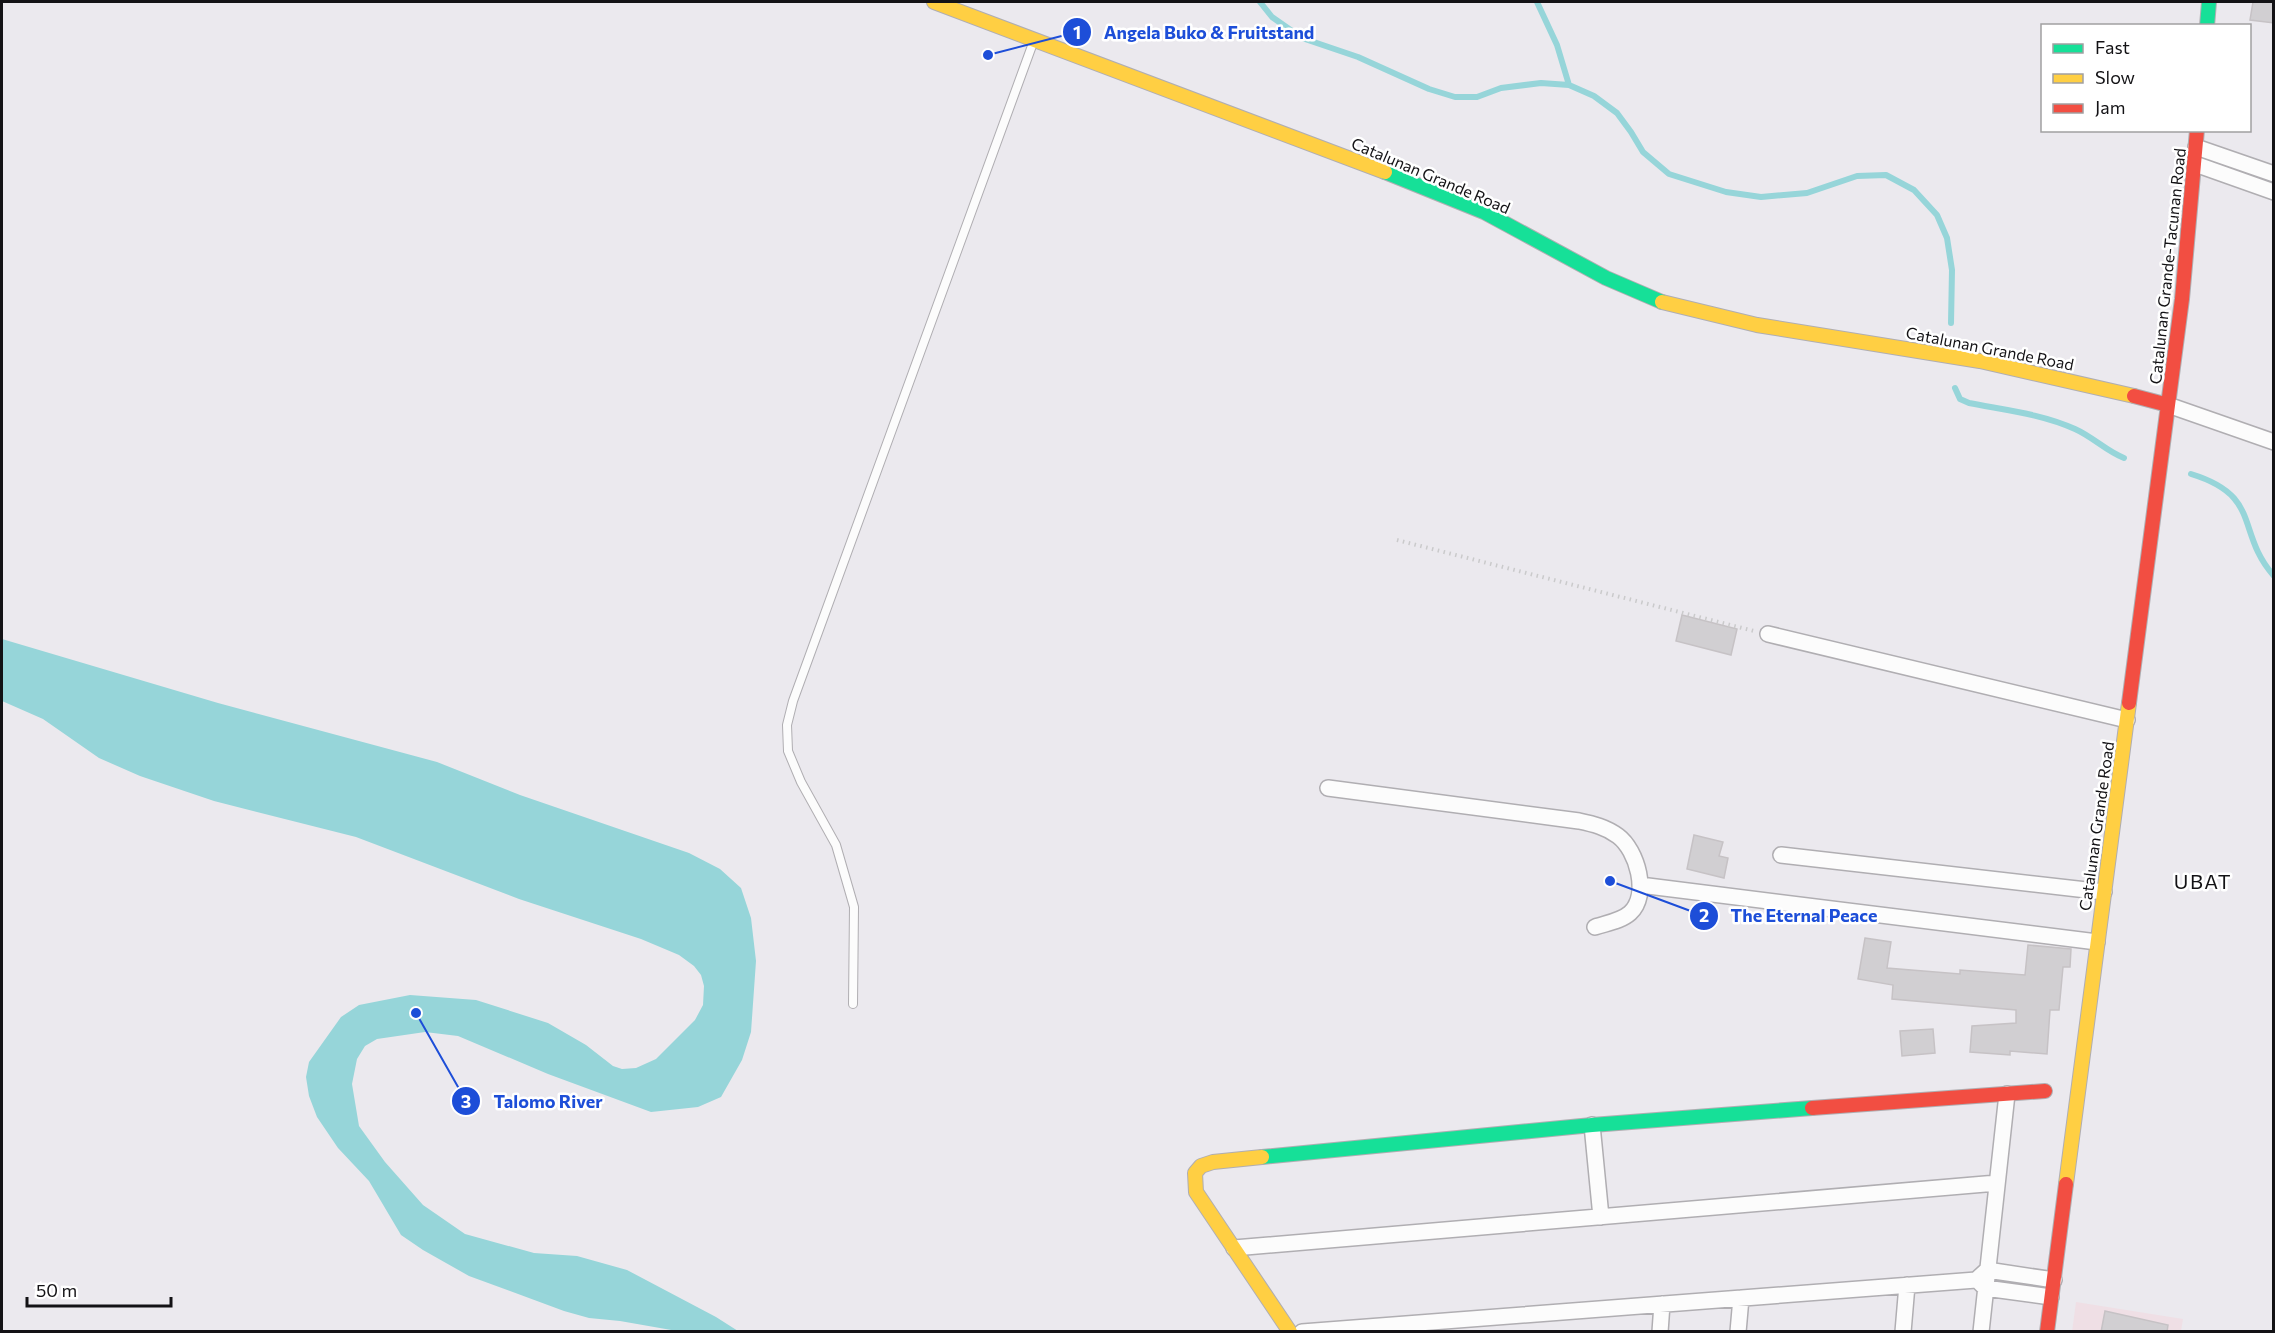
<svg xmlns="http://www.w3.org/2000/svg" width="2275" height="1333" viewBox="0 0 2275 1333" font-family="Commissioner,sans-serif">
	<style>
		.commercial { fill: #efdfe5 }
		.water { fill: #96d5d9 }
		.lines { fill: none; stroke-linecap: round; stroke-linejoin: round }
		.stream { stroke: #96d5d9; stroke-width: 6 }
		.building { fill: #d1cfd2; stroke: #c6c2c5; stroke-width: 1.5 }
		.lane-casing { stroke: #b0aeb2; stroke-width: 10 }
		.street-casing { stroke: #b0aeb2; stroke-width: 18 }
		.fast-casing { stroke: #b0aeb2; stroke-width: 16 }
		.slow-casing { stroke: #b0aeb2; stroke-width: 16 }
		.jam-casing { stroke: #b0aeb2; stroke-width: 16 }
		.path { stroke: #cacacb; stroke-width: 4; stroke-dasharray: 1.5 4.5; stroke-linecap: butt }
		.lane { stroke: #fcfcfc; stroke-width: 8 }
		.street { stroke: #fcfcfc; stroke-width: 15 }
		.fast { stroke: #16e098; stroke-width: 14 }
		.slow { stroke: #ffcf43; stroke-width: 14 }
		.jam { stroke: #f24e42; stroke-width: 14 }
		.labels { text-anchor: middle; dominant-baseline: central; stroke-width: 5; stroke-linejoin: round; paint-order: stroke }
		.street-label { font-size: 16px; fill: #131215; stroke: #fff }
		.quarter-label { font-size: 20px; letter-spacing: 1.5px; fill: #131215; stroke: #fff }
		.leader { fill: none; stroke: #1d4ed8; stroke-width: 2 }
		.callout-dot { fill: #1d4ed8; stroke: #fff; stroke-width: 2 }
		.mark-label { font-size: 18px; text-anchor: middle; font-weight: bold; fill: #fff }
		.callout-label { font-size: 18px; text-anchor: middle; font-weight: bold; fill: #1d4ed8; stroke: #fff; stroke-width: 5; stroke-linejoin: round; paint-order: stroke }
	</style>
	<rect width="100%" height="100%" fill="#ebe9ee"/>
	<path class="commercial" d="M 2076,1302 L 2183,1319 L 2181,1331 L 2072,1332 Z"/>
	<path class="water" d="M 2,639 L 218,703 L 437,762 L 520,795 L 689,853 L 720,869 L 741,888 L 751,918 L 756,961 L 751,1032 L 742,1060 L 721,1097 L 698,1107 L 651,1112 L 548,1074 L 458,1036 L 425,1032 L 377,1039 L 365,1046 L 357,1059 L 352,1084 L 359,1126 L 385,1162 L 423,1205 L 465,1234 L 534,1253 L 577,1256 L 627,1270 L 716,1317 L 738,1331 L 677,1331 L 620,1321 L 589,1318 L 564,1311 L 469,1276 L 423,1250 L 401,1235 L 369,1181 L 338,1148 L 317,1117 L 309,1096 L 306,1077 L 309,1062 L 341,1017 L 359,1005 L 410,995 L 476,1000 L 548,1023 L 586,1045 L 613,1066 L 622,1069 L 636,1068 L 656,1059 L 695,1020 L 703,1005 L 704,986 L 701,975 L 694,966 L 679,955 L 641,939 L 519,899 L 356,837 L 214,801 L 140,776 L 99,758 L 43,719 L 2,701 Z"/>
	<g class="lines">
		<path class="stream" d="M 1260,2 L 1272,17 L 1302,38 L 1358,57 L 1429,89 L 1455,97 L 1477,97 L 1501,88 L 1541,83 L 1569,85 L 1594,96 L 1617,113 L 1631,132 L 1643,152 L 1669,174 L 1726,192 L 1761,197 L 1807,193 L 1857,176 L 1886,175 L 1914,190 L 1937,215 L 1947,238 L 1952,270 L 1951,323
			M 1537,2 L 1557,45 L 1569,85
			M 1955,388 L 1960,399 L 1969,403 C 2005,410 2042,414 2075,429 C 2093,437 2106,451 2124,458
			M 2191,474 C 2263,496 2235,532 2274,576"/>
	</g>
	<path class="building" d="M 2253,2 L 2274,2 L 2274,23 L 2250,20 Z
		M 1682,615 L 1737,629 L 1731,655 L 1676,641 Z
		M 1694,835 L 1723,842 L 1719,856 L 1728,858 L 1724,878 L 1687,869 Z
		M 1865,938 L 1891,942 L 1887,968 L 1960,974 L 1960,970 L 2025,975 L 2028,945 L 2071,949 L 2070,967 L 2063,967 L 2059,1010 L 2050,1010 L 2047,1054 L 2010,1051 L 2010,1055 L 1970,1052 L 1972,1026 L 2016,1023 L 2016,1010 L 1892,999 L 1893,985 L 1858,979 Z
		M 1933,1029 L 1935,1053 L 1902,1056 L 1900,1031 Z
		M 2105,1311 L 2168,1325 L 2167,1332 L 2101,1332 Z"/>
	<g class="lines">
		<g class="lane-casing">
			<path id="lane" d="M 853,1004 L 854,907 L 836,845 L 801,782 L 788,751 L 787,725 L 793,701 L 1033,43"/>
		</g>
		<g class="street-casing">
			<path id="street" d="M 2196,147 L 2274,174
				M 2195,164 L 2274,192
				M 2168,405 L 2274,442
				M 1768,634 L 2127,720
				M 1328,788 L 1579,821 C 1593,824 1606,827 1618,836 C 1637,850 1650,895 1630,913 C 1621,921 1607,923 1595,927
				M 1781,855 L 2104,892
				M 1640,885 L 2097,942
				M 1592,1125 L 1601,1217
				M 1234,1248 L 1997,1183
				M 1979,1282 L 1985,1288 L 2051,1297
				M 1302,1332 L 1976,1280 L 1987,1270 L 2054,1280
				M 1660,1332 L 1662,1304
				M 1738,1332 L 1741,1298
				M 1903,1332 L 1907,1285
				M 1981,1332 L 2007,1094"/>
		</g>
		<g class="fast-casing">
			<path id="fast" d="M 2207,26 L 2209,2
				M 1385,172 L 1484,212 L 1606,278 L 1662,302
				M 1262,1157 L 1592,1125 L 1812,1108"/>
		</g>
		<g class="slow-casing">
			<path id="slow" d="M 934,2 L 1385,172
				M 1662,302 L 1757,325 L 1980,361 L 2134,396
				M 1262,1157 L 1213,1162 L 1201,1166 L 1195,1173 L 1196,1192 L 1290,1332
				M 2066,1184 L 2129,703"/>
		</g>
		<g class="jam-casing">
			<path id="jam" d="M 2168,405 L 2182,299 L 2197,130
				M 2129,703 L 2168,405 L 2134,396
				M 1812,1108 L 2045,1091
				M 2047,1332 L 2066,1184"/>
		</g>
		<path class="path" d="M 1397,540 L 1754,631"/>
		<use href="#lane" class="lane"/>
		<use href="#street" class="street"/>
		<use href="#fast" class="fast"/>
		<use href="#slow" class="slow"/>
		<use href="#jam" class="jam"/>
	</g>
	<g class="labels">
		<g class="street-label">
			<text transform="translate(1431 175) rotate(23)">Catalunan Grande Road</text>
			<text transform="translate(2167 266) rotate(-84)">Catalunan Grande-Tacunan Road</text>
			<text transform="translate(1990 348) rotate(11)">Catalunan Grande Road</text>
			<text transform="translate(2096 826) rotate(-82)">Catalunan Grande Road</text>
		</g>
		<g class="quarter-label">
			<text x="2203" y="881">UBAT</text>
		</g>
	</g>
	<path class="leader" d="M988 55L1077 32M1610 881L1704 916M416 1013L466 1101"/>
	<g class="callout-dot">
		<circle cx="988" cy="55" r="6"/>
		<circle cx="1610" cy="881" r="6"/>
		<circle cx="416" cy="1013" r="6"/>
		<circle cx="1077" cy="32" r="15"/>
		<circle cx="1704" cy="916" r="15"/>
		<circle cx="466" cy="1101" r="15"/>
	</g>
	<g class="mark-label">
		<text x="1077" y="39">1</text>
		<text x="1704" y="922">2</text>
		<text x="466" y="1108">3</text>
	</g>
	<g class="callout-label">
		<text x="1209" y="39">Angela Buko &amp; Fruitstand</text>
		<text x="1804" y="922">The Eternal Peace</text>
		<text x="548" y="1108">Talomo River</text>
	</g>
	<rect width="2275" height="1333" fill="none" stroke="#131215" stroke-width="6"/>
	<rect x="2041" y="24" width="210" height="108" fill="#ffffff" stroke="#a1a0a1" stroke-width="1.5"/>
	<rect x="2053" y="44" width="30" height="9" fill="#16e098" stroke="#a1a0a1" stroke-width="1.5"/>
	<text x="2095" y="54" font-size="18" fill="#131215">Fast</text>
	<rect x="2053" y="74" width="30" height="9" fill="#ffcf43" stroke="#a1a0a1" stroke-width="1.5"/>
	<text x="2095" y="84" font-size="18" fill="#131215">Slow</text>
	<rect x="2053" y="104" width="30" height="9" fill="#f24e42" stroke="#a1a0a1" stroke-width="1.5"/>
	<text x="2095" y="114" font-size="18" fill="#131215">Jam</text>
	<path d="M27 1297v9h144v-9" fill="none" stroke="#131215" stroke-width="3"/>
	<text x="36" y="1297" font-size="18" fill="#131215" stroke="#ffffff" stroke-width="4.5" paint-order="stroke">50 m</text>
</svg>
